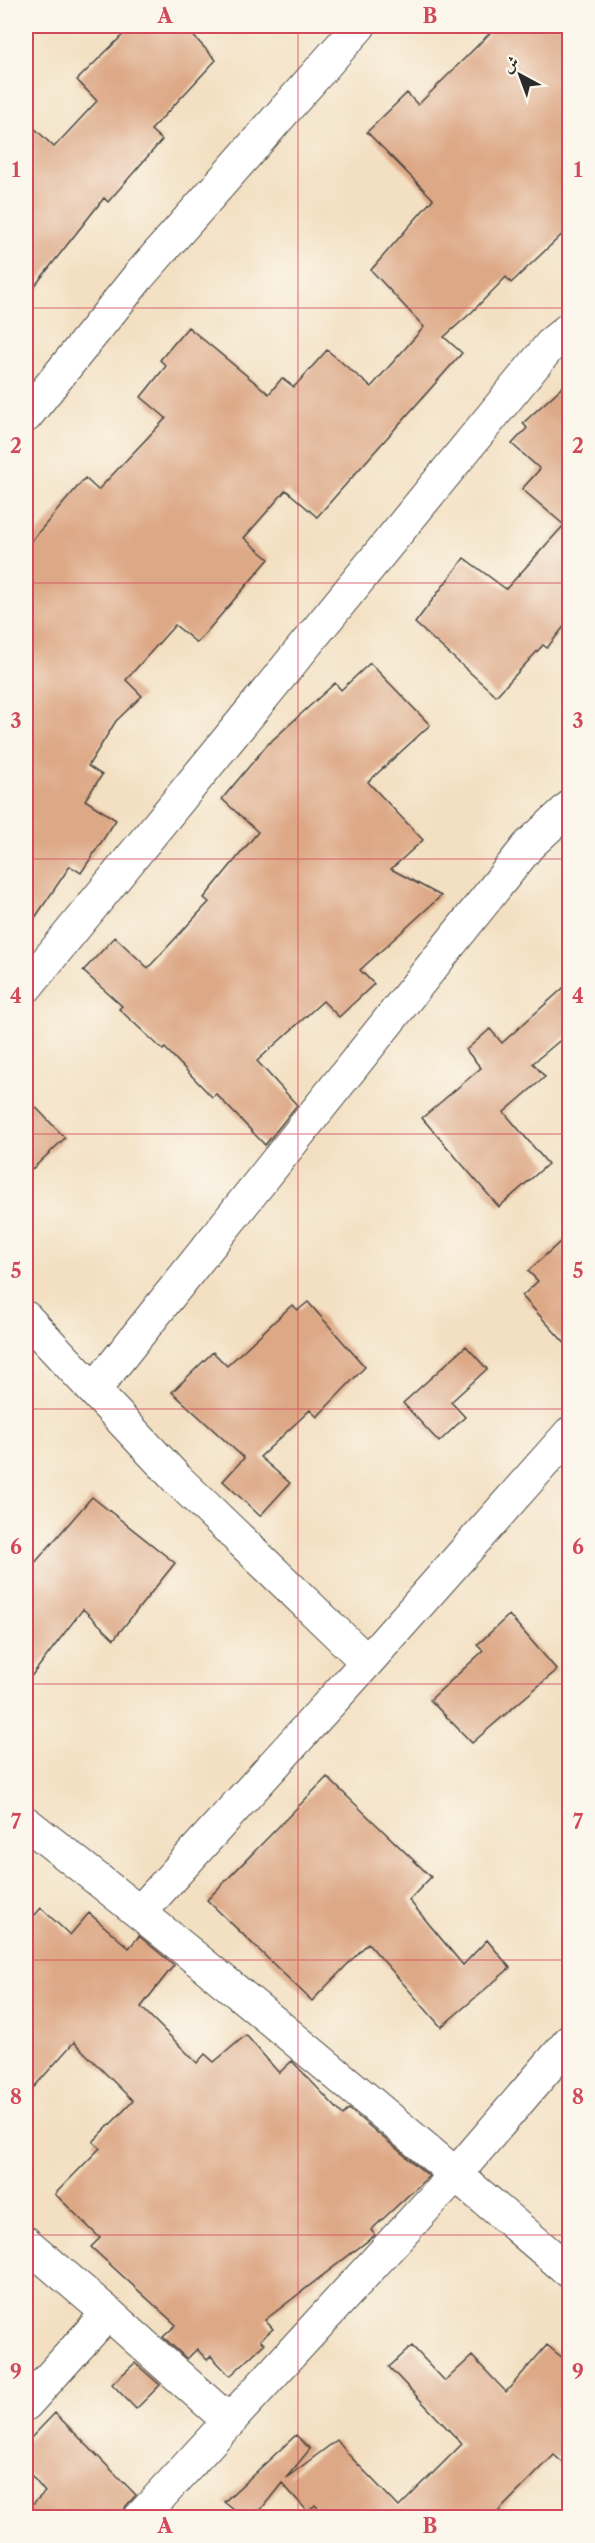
<svg xmlns="http://www.w3.org/2000/svg" width="595" height="2543" viewBox="0 0 595 2543" font-family="'Libre Caslon Text',Amiri,serif">
	<style>
		.building { fill: #dda886 }
		.lines { fill: none; stroke-linecap: round; stroke-linejoin: round }
		.minor-casing { stroke: #494642; stroke-width: 35 }
		.minor { stroke: #fff; stroke-width: 33 }
		.grid { fill: none; stroke: #d1495b; stroke-width: 1.5; stroke-opacity: 0.55 }
		.neatline { fill: none; stroke: #d1495b; stroke-width: 2 }
		.grid-label { font-size: 20px; text-anchor: middle; font-weight: bold; fill: #d1495b }
	</style>
	<rect width="100%" height="100%" fill="#fbf7ec"/>
	<filter id="ink" filterUnits="userSpaceOnUse"><feTurbulence type="fractalNoise" baseFrequency=".0167" numOctaves="2"/><feDisplacementMap in="SourceGraphic" scale="12" xChannelSelector="R" yChannelSelector="G"/><feConvolveMatrix kernelMatrix="1 2 1 2 8 2 1 2 1" color-interpolation-filters="sRGB"/></filter>
	<filter id="wash" filterUnits="userSpaceOnUse"><feTurbulence type="fractalNoise" baseFrequency=".008" numOctaves="4" result="noise"/><feDisplacementMap in="SourceGraphic" scale="24" xChannelSelector="R" yChannelSelector="G"/><feGaussianBlur stdDeviation="1.35" result="paint"/><feColorMatrix in="noise" values="0 0 0 0 0 0 0 0 0 0 0 0 0 0 0 0 0 1.4 0 .05"/><feComposite in="paint" operator="in"/></filter>
	<g filter="url(#wash)">
		<rect width="100%" height="100%" fill="#f3e0c2"/>
		<g id="blocks">
			<path class="building" d="M 132,26 L 184,26 L 216,60 L 151,130 L 162,140 L 108,202 L 104,198 L 26,297 L 26,120 L 54,147 L 97,101 L 77,80 Z
				M 497,26 L 570,26 L 570,227 L 511,283 L 506,277 L 472,312 L 444,337 L 462,353 L 317,517 L 286,490 L 244,538 L 269,559 L 197,643 L 175,625 L 126,680 L 142,696 L 116,721 L 88,766 L 102,775 L 85,800 L 116,820 L 81,873 L 70,866 L 26,931 L 26,547 L 85,478 L 98,490 L 166,418 L 141,397 L 166,366 L 160,360 L 188,327 L 269,394 L 282,378 L 294,387 L 327,350 L 371,387 L 424,327 L 371,270 L 433,199 L 367,132 L 407,93 L 418,105 Z
				M 570,380 L 570,619 L 547,648 L 543,645 L 496,696 L 415,623 L 464,558 L 506,589 L 564,525 L 522,489 L 540,469 L 512,444 L 527,428 L 523,423 Z
				M 370,663 L 430,725 L 368,782 L 423,840 L 391,869 L 441,896 L 360,970 L 374,984 L 339,1017 L 323,1001 L 257,1061 L 297,1105 L 265,1145 L 216,1094 L 212,1097 L 165,1048 L 163,1050 L 119,1009 L 122,1006 L 83,971 L 115,937 L 148,968 L 209,902 L 204,898 L 258,832 L 222,799 L 267,745 L 335,683 L 341,690 Z
				M 570,982 L 570,1032 L 533,1063 L 545,1077 L 504,1112 L 548,1164 L 499,1207 L 422,1118 L 481,1068 L 466,1050 L 490,1029 L 502,1043 Z
				M 26,1097 L 65,1138 L 26,1175 Z
				M 570,1233 L 570,1349 L 522,1296 L 538,1281 L 528,1271 Z
				M 308,1302 L 365,1367 L 317,1417 L 310,1410 L 260,1457 L 290,1483 L 260,1516 L 223,1481 L 244,1458 L 172,1392 L 213,1352 L 227,1366 L 292,1305 L 298,1310 Z
				M 466,1346 L 487,1369 L 451,1402 L 465,1417 L 439,1442 L 403,1403 Z
				M 92,1497 L 175,1563 L 114,1639 L 83,1609 L 26,1683 L 26,1573 Z
				M 509,1615 L 557,1670 L 472,1743 L 430,1700 L 483,1651 L 477,1645 Z
				M 327,1777 L 431,1877 L 409,1900 L 463,1965 L 487,1940 L 510,1968 L 441,2027 L 368,1943 L 312,2001 L 207,1900 Z
				M 41,1908 L 70,1935 L 89,1913 L 129,1948 L 139,1936 L 174,1965 L 141,2007 L 197,2063 L 205,2054 L 214,2062 L 246,2035 L 279,2073 L 292,2061 L 343,2115 L 349,2109 L 429,2176 L 371,2230 L 375,2235 L 265,2320 L 273,2329 L 260,2340 L 264,2344 L 230,2376 L 211,2356 L 207,2360 L 197,2349 L 187,2359 L 163,2337 L 176,2325 L 91,2247 L 100,2238 L 55,2194 L 100,2148 L 93,2142 L 133,2101 L 74,2042 L 26,2096 L 26,1925 Z
				M 547,2345 L 570,2364 L 570,2469 L 554,2455 L 493,2517 L 327,2517 L 315,2505 L 308,2512 L 282,2483 L 255,2517 L 243,2517 L 224,2502 L 296,2435 L 310,2449 L 286,2478 L 337,2440 L 348,2454 L 399,2507 L 462,2444 L 389,2367 L 412,2346 L 445,2381 L 472,2356 L 506,2392 Z
				M 135,2363 L 160,2385 L 136,2409 L 112,2384 Z
				M 55,2413 L 136,2495 L 126,2506 L 122,2517 L 26,2517 L 26,2510 L 45,2492 L 26,2469 L 26,2443 Z"/>
		</g>
	</g>
	<g filter="url(#ink)">
		<use href="#blocks" fill-opacity="0" stroke="#494642" stroke-width="1.5"/>
		<g class="lines">
			<g class="minor-casing">
				<path id="minor" d="M 26,416 L 138,277 L 359,26
					M 26,987 L 502,404 L 553,342 L 570,328
					M 26,1318 L 177,1479 L 367,1662
					M 94,1390 L 529,845 L 570,807
					M 26,1823 C 211,1967 392,2119 570,2272
					M 140,1912 L 367,1662 L 570,1433
					M 26,2243 L 108,2313 L 230,2422
					M 26,2404 L 108,2313
					M 140,2518 L 456,2174 L 570,2041"/>
			</g>
			<use href="#minor" class="minor"/>
		</g>
	</g>
	<path class="grid" d="M 298,26 L 298,2518M 26,308 L 570,308M 26,583 L 570,583M 26,859 L 570,859M 26,1134 L 570,1134M 26,1409 L 570,1409M 26,1684 L 570,1684M 26,1960 L 570,1960M 26,2235 L 570,2235"/>
	<rect width="595" height="2543" fill="none" stroke="#fbf7ec" stroke-width="66"/>
	<g transform="translate(520 75) rotate(319)" stroke="#fbf7ec" stroke-width="4.5" paint-order="stroke">
	<path d="M0-4.5L10 22L0 15L-10 22Z" fill="#2b2b2b"/>
	<text y="-9" font-size="16" font-weight="bold" text-anchor="middle" fill="#2b2b2b">ش</text>
	</g>
	<rect x="33" y="33" width="529" height="2477" class="neatline"/>
	<g class="grid-label">
		<text x="165" y="23">A</text>
		<text x="430" y="23">B</text>
		<text x="16" y="177">1</text>
		<text x="578" y="177">1</text>
		<text x="16" y="453">2</text>
		<text x="578" y="453">2</text>
		<text x="16" y="728">3</text>
		<text x="578" y="728">3</text>
		<text x="16" y="1003">4</text>
		<text x="578" y="1003">4</text>
		<text x="16" y="1278">5</text>
		<text x="578" y="1278">5</text>
		<text x="16" y="1554">6</text>
		<text x="578" y="1554">6</text>
		<text x="16" y="1829">7</text>
		<text x="578" y="1829">7</text>
		<text x="16" y="2104">8</text>
		<text x="578" y="2104">8</text>
		<text x="16" y="2379">9</text>
		<text x="578" y="2379">9</text>
		<text x="165" y="2533">A</text>
		<text x="430" y="2533">B</text>
	</g>
</svg>
